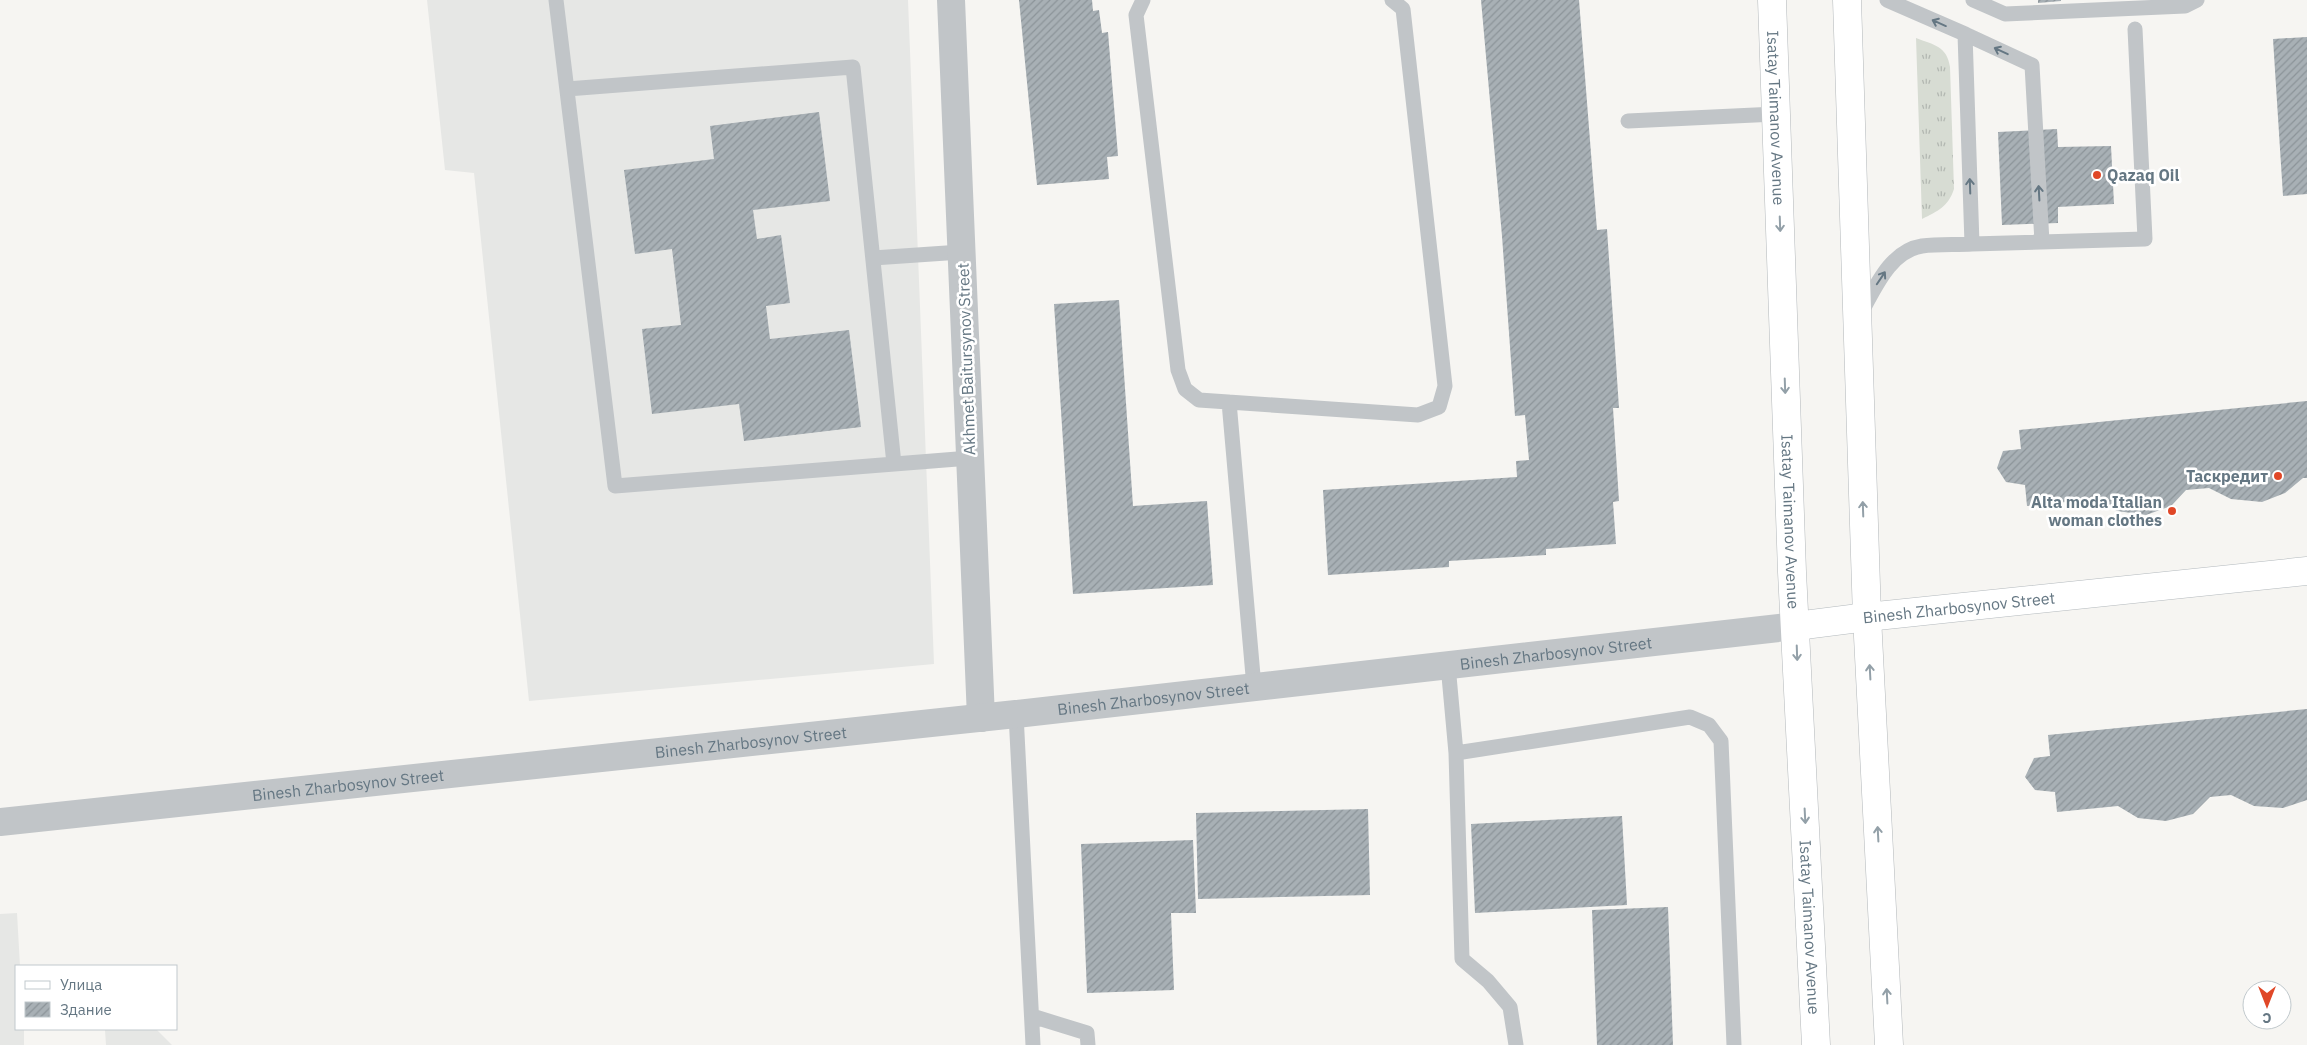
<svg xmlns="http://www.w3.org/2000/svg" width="2307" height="1045" viewBox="0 0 2307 1045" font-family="'IBM Plex Sans',sans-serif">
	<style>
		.built { fill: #e6e7e5 }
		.grass { fill: url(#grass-tufts) }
		.building { fill: url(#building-hatch) }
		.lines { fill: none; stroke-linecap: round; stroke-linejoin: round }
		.secondary-casing { stroke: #b3b9bd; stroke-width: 29 }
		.primary-casing { stroke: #b2b7ba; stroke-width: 29 }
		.lane { stroke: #c1c5c8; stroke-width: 15 }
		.street { stroke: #c1c5c8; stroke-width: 28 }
		.secondary { stroke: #fff; stroke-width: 28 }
		.primary { stroke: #fff; stroke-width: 28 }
		.oneway { stroke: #657783 }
		.oneway2 { stroke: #93a0a8 }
		.poi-dot { fill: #e04727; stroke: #fff; stroke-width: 2 }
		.labels { text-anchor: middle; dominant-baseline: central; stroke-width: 5; stroke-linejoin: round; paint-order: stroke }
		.street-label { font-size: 16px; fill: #657783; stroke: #fff }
		.poi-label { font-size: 16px; font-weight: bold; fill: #657783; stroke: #fff; text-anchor: end }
	</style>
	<defs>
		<pattern id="grass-tufts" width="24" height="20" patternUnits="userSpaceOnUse" patternTransform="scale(1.25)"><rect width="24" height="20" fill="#d7dcd3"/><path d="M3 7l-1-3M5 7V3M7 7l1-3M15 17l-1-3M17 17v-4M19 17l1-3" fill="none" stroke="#b2b7b1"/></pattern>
		<pattern id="building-hatch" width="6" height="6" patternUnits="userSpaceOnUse" patternTransform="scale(1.25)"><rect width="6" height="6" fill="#a8b0b5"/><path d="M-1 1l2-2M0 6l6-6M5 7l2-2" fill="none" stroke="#8c9499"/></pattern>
	</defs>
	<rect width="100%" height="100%" fill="#f6f5f2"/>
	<path class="built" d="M 427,0 L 908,0 L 934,664 L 529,701 L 474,173 L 445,170 Z
		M 17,913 L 20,966 L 16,966 L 16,1029 L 24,1029 L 24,1045 L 0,1045 L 0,914 Z
		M 118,1029 L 156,1029 L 172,1045 L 106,1045 L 105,1030 Z"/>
	<path class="grass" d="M 1916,38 C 1934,45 1947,46 1950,67 L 1954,189 C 1948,207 1938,211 1922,219 Z"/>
	<path class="building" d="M 1019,0 L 1092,0 L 1093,11 L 1099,10 L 1102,33 L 1108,32 L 1118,156 L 1107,157 L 1109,179 L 1037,185 Z
		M 1481,0 L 1579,0 L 1597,230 L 1607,229 L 1619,408 L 1613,408 L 1619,501 L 1613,502 L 1616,544 L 1546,549 L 1546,555 L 1449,561 L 1449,567 L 1328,575 L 1323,490 L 1517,477 L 1516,461 L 1529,460 L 1525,415 L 1515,416 L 1502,236 Z
		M 2038,0 L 2061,0 L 2061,1 L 2038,3 Z
		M 2307,37 L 2307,194 L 2283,196 L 2273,39 Z
		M 819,112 L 830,201 L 753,210 L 757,239 L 781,235 L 790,303 L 766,306 L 770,339 L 849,330 L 861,427 L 744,441 L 739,404 L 652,414 L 642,329 L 681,325 L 672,249 L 635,254 L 624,170 L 714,159 L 710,126 Z
		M 2057,129 L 2058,147 L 2111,146 L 2114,204 L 2058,207 L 2058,223 L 2002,225 L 1998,132 Z
		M 1119,300 L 1133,506 L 1207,501 L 1213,585 L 1073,594 L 1054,304 Z
		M 2307,401 L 2307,478 L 2303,478 L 2285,493 L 2262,502 L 2231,499 L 2209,488 L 2186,490 L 2171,506 L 2146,515 L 2117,511 L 2096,499 L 2027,506 L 2025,485 L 2006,482 L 1997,468 L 2003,451 L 2021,449 L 2019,430 Z
		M 2307,709 L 2307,800 L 2283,808 L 2254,806 L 2231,795 L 2210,797 L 2193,814 L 2166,821 L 2138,818 L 2118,806 L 2057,812 L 2055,792 L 2035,790 L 2025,777 L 2034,758 L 2050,756 L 2048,735 Z
		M 1368,809 L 1370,895 L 1198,899 L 1196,813 Z
		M 1622,816 L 1627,905 L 1475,913 L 1471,824 Z
		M 1193,840 L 1196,913 L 1171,913 L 1174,990 L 1087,993 L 1081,844 Z
		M 1668,907 L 1673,1045 L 1597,1045 L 1592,910 Z"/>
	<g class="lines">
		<g class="secondary-casing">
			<g id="secondary">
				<path id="s2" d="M 1796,626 L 1867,617 L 2307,571"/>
			</g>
		</g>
		<g class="primary-casing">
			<g id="primary">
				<path id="s3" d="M 1772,0 L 1792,572 L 1816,1045"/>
				<path d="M 1847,0 L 1867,617 L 1889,1045"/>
			</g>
		</g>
		<path class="lane" d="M 556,0 L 615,486 L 970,458
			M 1143,0 L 1136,15 L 1178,370 L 1185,389 L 1199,400 L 1418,415 L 1439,407 L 1445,386 L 1403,9 L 1392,0
			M 1973,0 L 2005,14 L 2185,6 L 2197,0
			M 1965,34 L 2032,65 L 2042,242
			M 567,89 L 853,67 L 894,464
			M 1628,121 L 1776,114
			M 1972,244 L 2145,239 L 2135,29
			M 873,258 L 961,252
			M 1861,313 C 1875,288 1890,251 1922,246 C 1938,244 1956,245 1972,244 L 1965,34 L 1887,0
			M 1229,402 L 1254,687
			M 1448,665 L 1456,753 L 1462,959 L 1488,981 L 1510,1007 L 1516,1045
			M 1016,714 L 1033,1045
			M 1456,753 L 1690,717 L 1709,725 L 1721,741 L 1734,1045
			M 1032,1016 L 1087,1033 L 1088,1045"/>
		<g class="street">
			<path d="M 951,0 L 981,718"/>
			<path id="s1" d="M 0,822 L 1016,714 L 1796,626"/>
		</g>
		<use href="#secondary" class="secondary"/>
		<use href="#primary" class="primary"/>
	</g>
	<defs><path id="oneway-shaft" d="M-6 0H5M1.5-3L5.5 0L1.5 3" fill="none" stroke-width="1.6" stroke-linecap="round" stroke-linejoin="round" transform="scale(1.25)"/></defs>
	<g class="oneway">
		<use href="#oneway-shaft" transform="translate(1939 23) rotate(-156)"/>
		<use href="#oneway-shaft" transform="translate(2001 51) rotate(-155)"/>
		<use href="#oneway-shaft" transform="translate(1970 186) rotate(-92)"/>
		<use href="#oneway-shaft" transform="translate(2039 193) rotate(-93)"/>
		<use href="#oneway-shaft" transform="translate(1881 278) rotate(-56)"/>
	</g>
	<g class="oneway2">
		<use href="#oneway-shaft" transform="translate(1780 224) rotate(88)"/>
		<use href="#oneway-shaft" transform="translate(1785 386) rotate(88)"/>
		<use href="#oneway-shaft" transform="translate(1863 509) rotate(-92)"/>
		<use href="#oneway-shaft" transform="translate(1797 653) rotate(88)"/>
		<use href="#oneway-shaft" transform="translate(1870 672) rotate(-93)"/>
		<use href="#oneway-shaft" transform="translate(1805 816) rotate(87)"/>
		<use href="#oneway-shaft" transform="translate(1878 834) rotate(-93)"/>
		<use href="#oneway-shaft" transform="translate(1887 996) rotate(-93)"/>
	</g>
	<g class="poi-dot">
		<circle cx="2097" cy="175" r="5"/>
		<circle cx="2278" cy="476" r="5"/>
		<circle cx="2172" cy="511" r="5"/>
	</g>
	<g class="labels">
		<g class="street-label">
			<text stroke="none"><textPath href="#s3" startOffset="118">Isatay Taimanov Avenue</textPath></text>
			<text transform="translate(966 359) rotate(-92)">Akhmet Baitursynov Street</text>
			<text stroke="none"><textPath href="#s3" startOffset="522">Isatay Taimanov Avenue</textPath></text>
			<text stroke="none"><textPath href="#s2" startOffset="164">Binesh Zharbosynov Street</textPath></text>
			<text stroke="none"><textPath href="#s1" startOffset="1565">Binesh Zharbosynov Street</textPath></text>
			<text stroke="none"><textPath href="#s1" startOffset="1160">Binesh Zharbosynov Street</textPath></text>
			<text stroke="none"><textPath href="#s1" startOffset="755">Binesh Zharbosynov Street</textPath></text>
			<text stroke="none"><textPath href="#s1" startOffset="350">Binesh Zharbosynov Street</textPath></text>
			<text stroke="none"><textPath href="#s3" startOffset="928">Isatay Taimanov Avenue</textPath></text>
		</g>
		<g class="poi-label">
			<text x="2107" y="175" text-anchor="start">Qazaq Oil</text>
			<text x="2268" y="476">Таскредит</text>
			<text x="2162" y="502">Alta moda Italian<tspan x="2162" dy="18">woman clothes</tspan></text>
		</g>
	</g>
	<rect x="15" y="965" width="162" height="65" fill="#ffffff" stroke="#c1c9cd"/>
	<rect x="25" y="981" width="25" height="8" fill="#ffffff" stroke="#c1c9cd"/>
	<text x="60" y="990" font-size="15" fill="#657783">Улица</text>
	<rect x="25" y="1002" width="25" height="15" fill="url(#building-hatch)" stroke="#c1c9cd"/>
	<text x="60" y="1015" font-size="15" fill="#657783">Здание</text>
	<g transform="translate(2267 1005) rotate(180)"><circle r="24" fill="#ffffff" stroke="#c1c9cd"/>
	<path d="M0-4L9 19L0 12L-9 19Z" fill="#e04727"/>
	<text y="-8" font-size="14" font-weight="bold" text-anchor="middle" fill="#657783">С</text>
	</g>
</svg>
